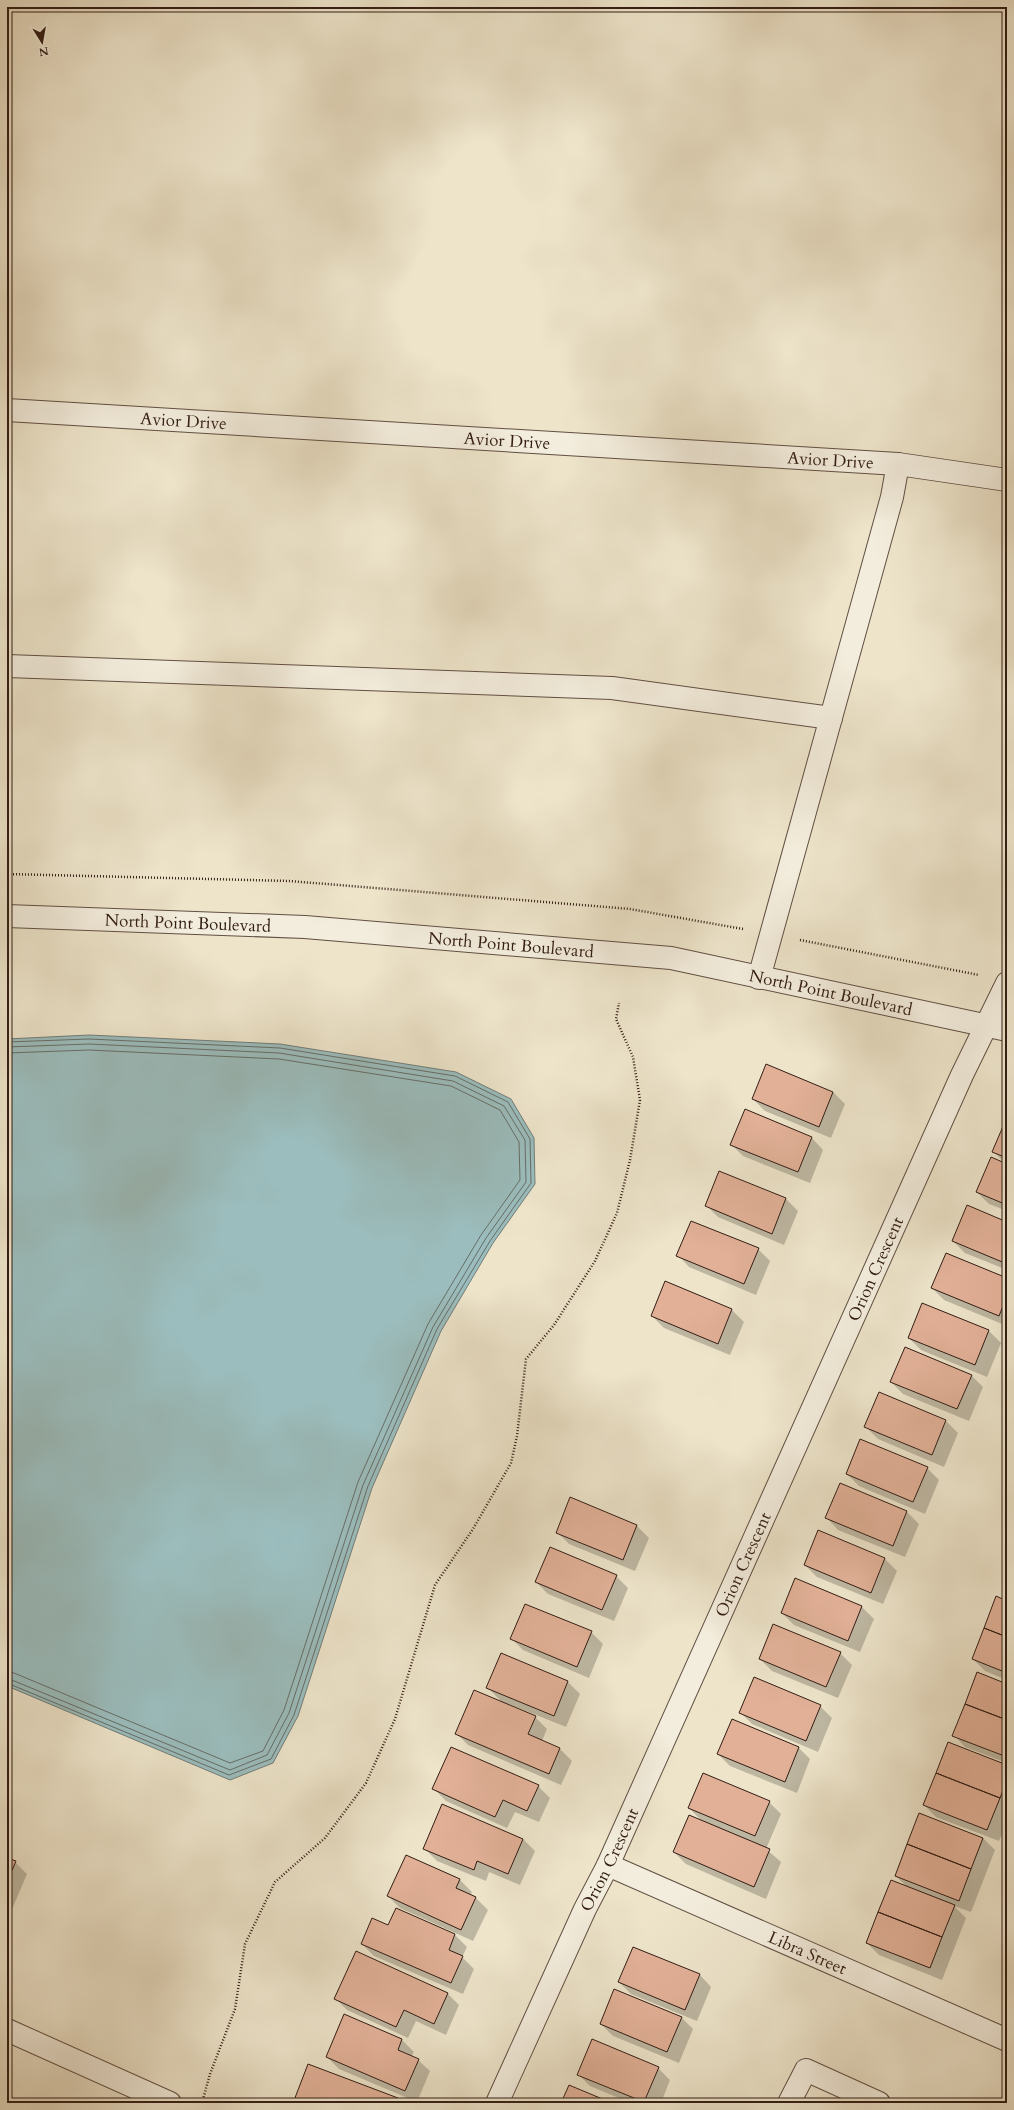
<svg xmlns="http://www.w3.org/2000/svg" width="1014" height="2110" viewBox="0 0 1014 2110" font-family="Cardo,serif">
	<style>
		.water { fill: #9bbdbd; stroke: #717d79 }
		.shadow { fill: #0003 }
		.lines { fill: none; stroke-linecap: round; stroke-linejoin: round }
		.shore { stroke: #666d68; stroke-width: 1 }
		.building { fill: #e1b097; stroke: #321d14 }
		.minor-casing { stroke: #614f42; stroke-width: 24 }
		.path { stroke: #321d14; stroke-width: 2.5; stroke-dasharray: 1 2; stroke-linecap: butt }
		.minor { stroke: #f3eddd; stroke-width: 22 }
		.labels { text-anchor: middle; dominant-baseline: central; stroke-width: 3; stroke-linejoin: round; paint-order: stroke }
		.street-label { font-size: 17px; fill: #321d14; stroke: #f3eddd }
	</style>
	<rect width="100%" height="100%" fill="#ede4ca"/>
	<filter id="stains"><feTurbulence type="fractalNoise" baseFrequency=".005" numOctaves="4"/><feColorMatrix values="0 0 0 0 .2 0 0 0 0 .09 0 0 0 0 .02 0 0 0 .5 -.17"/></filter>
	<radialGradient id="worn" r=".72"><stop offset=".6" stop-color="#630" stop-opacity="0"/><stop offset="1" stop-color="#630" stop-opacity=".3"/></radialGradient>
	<path class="water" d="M 89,1035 L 280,1044 L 456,1072 L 511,1099 L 534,1138 L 535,1184 L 493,1243 L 441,1331 L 372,1488 L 298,1716 L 273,1763 L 230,1780 L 7,1686 L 7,1039 Z"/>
	<path class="shadow" d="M 833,1092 L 845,1104 L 831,1138 L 765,1111 L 753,1099 Z
		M 745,1111 L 812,1138 L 823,1150 L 810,1183 L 743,1156 L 731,1144 Z
		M 1007,1119 L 1007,1211 L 989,1204 L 977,1192 L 1006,1164 L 994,1152 Z
		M 720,1172 L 786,1199 L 798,1211 L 784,1245 L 718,1217 L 706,1205 Z
		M 1007,1223 L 1007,1270 L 965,1253 L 953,1241 Z
		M 758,1249 L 770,1261 L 756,1295 L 689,1267 L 678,1255 Z
		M 1007,1280 L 1007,1326 L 944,1300 L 932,1288 Z
		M 666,1282 L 732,1310 L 744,1322 L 730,1355 L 664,1328 L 652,1316 Z
		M 923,1304 L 989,1331 L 1001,1343 L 987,1377 L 921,1350 L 909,1338 Z
		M 971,1375 L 983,1387 L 969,1421 L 903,1394 L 891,1382 Z
		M 879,1393 L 946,1421 L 958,1433 L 944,1467 L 878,1439 L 866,1427 Z
		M 927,1468 L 939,1480 L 925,1514 L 859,1486 L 847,1474 Z
		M 571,1499 L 637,1526 L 649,1538 L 635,1571 L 569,1544 L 557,1532 Z
		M 907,1512 L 919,1524 L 905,1557 L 838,1530 L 827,1518 Z
		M 819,1531 L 885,1559 L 897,1571 L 883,1604 L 817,1577 L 805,1565 Z
		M 616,1576 L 628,1588 L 614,1621 L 548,1594 L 536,1582 Z
		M 796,1579 L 862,1607 L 874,1619 L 860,1652 L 794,1625 L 782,1613 Z
		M 1007,1602 L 1007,1680 L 985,1671 L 973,1659 Z
		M 591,1632 L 603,1644 L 589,1678 L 523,1650 L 511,1638 Z
		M 840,1653 L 852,1665 L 838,1698 L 772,1671 L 760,1659 Z
		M 568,1682 L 580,1694 L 566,1727 L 509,1704 L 509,1706 L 535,1717 L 547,1729 L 542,1741 L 560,1749 L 572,1761 L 561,1785 L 468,1745 L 456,1733 L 503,1703 L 488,1688 Z
		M 1007,1685 L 1007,1763 L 965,1747 L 954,1735 Z
		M 820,1706 L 832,1718 L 818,1752 L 752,1724 L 740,1712 Z
		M 799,1748 L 810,1759 L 797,1793 L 730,1766 L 718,1754 Z
		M 1007,1766 L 1007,1822 L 999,1841 L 936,1817 L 924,1805 Z
		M 538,1786 L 550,1798 L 539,1822 L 515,1812 L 507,1828 L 446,1801 L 434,1789 Z
		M 769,1802 L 781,1814 L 766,1849 L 781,1862 L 766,1899 L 686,1864 L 674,1852 L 702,1821 L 689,1808 Z
		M 443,1805 L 523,1839 L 535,1851 L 520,1885 L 489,1872 L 486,1881 L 437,1861 L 425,1849 Z
		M 983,1838 L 995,1850 L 971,1912 L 954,1906 L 966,1918 L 942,1980 L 879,1955 L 867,1943 L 908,1888 L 896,1876 Z
		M 407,1856 L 460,1880 L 472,1892 L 470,1896 L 476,1898 L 488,1910 L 473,1941 L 400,1908 L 388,1896 Z
		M 7,1859 L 15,1862 L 27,1874 L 7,1921 Z
		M 396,1910 L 455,1935 L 467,1947 L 462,1957 L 474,1969 L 463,1994 L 374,1956 L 362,1944 L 389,1926 Z
		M 700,1975 L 711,1987 L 697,2021 L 631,1994 L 619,1982 Z
		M 447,1993 L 459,2005 L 446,2035 L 416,2021 L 408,2038 L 347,2010 L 335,1998 Z
		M 681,2017 L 693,2029 L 679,2063 L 613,2036 L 601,2024 Z
		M 402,2040 L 414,2052 L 411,2057 L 418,2060 L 430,2071 L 417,2102 L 339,2069 L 327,2057 Z
		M 308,2066 L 398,2099 L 402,2103 L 294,2103 Z
		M 658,2068 L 670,2080 L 661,2103 L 631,2103 L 590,2086 L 578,2074 Z"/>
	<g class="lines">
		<path class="shore" d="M 7,1042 L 89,1039 L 280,1048 L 455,1076 L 508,1102 L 530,1139 L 531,1183 L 490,1241 L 437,1329 L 368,1486 L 294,1715 L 271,1759 L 229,1775 L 7,1683
			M 7,1047 L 89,1044 L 279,1053 L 453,1081 L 504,1106 L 525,1140 L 526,1182 L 486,1238 L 433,1327 L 363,1485 L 289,1713 L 267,1755 L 230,1770 L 7,1678
			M 7,1053 L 89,1050 L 279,1059 L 451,1086 L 500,1110 L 519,1142 L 520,1180 L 481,1235 L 428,1324 L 358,1482 L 284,1710 L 263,1751 L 230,1763 L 14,1673 L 7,1672"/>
	</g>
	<path class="building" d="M 766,1064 L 833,1092 L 819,1127 L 752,1099 Z
		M 745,1109 L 812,1137 L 798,1172 L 730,1145 Z
		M 1007,1117 L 1007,1158 L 992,1152 Z
		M 991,1157 L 1007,1164 L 1007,1205 L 976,1192 Z
		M 719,1171 L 786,1198 L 772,1234 L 705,1206 Z
		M 967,1205 L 1007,1222 L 1007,1264 L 952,1241 Z
		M 691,1221 L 759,1248 L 744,1284 L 676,1256 Z
		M 946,1253 L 1007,1278 L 1007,1296 L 999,1316 L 931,1288 Z
		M 665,1281 L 732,1309 L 718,1344 L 651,1316 Z
		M 922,1303 L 989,1330 L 975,1365 L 908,1338 Z
		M 905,1347 L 972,1375 L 957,1409 L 890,1382 Z
		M 879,1392 L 946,1420 L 932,1455 L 864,1427 Z
		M 860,1439 L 928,1467 L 913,1502 L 846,1474 Z
		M 840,1483 L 907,1511 L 893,1546 L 825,1518 Z
		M 570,1497 L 637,1525 L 623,1560 L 556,1533 Z
		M 818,1530 L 885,1558 L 871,1593 L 804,1565 Z
		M 550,1547 L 617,1575 L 602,1610 L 535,1582 Z
		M 795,1578 L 862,1606 L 848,1641 L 781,1613 Z
		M 996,1596 L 1007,1601 L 1007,1637 L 984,1628 Z
		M 525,1604 L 592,1631 L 577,1667 L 510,1639 Z
		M 773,1624 L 841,1652 L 826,1687 L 759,1659 Z
		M 984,1628 L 1007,1637 L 1007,1673 L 972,1659 Z
		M 501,1653 L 568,1681 L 554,1716 L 486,1688 Z
		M 977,1672 L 1007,1684 L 1007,1720 L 965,1704 Z
		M 754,1677 L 821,1705 L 806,1741 L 739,1713 Z
		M 474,1690 L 536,1716 L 528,1734 L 560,1748 L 549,1774 L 455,1734 Z
		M 965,1704 L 1007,1720 L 1007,1757 L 952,1736 Z
		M 732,1719 L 799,1747 L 785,1782 L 717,1754 Z
		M 948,1742 L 1007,1765 L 1007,1780 L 1000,1798 L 936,1773 Z
		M 451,1747 L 539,1785 L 527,1811 L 503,1800 L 495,1817 L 432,1789 Z
		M 703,1773 L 770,1801 L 755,1836 L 688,1808 Z
		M 936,1773 L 1000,1798 L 987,1830 L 923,1805 Z
		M 442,1804 L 523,1839 L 508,1874 L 477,1861 L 474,1870 L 423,1849 Z
		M 919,1813 L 983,1838 L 971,1869 L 907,1844 Z
		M 689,1815 L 770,1849 L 754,1887 L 673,1852 Z
		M 907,1844 L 971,1869 L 959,1901 L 895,1876 Z
		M 406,1855 L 460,1879 L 456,1888 L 476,1897 L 461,1930 L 387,1896 Z
		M 7,1858 L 16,1861 L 7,1882 Z
		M 891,1880 L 955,1905 L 942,1937 L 878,1912 Z
		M 396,1908 L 455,1934 L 449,1950 L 463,1956 L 451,1983 L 361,1944 L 372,1918 L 388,1925 Z
		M 878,1912 L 942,1937 L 930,1968 L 866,1943 Z
		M 633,1947 L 700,1974 L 685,2010 L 618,1982 Z
		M 356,1951 L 448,1993 L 434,2024 L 404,2010 L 396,2027 L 334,1999 Z
		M 614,1989 L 682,2017 L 667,2052 L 600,2024 Z
		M 344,2014 L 402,2039 L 398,2050 L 419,2059 L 405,2091 L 326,2057 Z
		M 592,2039 L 659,2067 L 644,2102 L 577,2075 Z
		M 308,2064 L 398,2098 L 396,2103 L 293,2103 Z
		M 569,2085 L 612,2103 L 561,2103 Z"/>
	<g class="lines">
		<g class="minor-casing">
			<g id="minor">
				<path id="s1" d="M 7,410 L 898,464 L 1007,480"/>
				<path d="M 7,666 L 612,688 L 831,718"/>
				<path id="s2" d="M 7,916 L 305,927 L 671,958 L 1007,1030"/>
				<path d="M 759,978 L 892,497 L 898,464"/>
				<path id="s3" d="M 608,1865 L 1007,2040"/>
				<path d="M 7,2030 L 170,2103"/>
				<path id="s4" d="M 497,2103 L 585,1909 L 608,1865 L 962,1075 L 1007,983"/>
				<path d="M 789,2103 L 806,2070 L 879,2103"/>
			</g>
		</g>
		<path class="path" d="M 7,874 L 290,881 L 630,909 L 743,929
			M 800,940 L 979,975
			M 202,2103 L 210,2074 L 235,2009 L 245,1944 L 275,1882 L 325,1838 L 366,1783 L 395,1719 L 435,1585 L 473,1529 L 511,1463 L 517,1436 L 526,1359 L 554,1325 L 595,1261 L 617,1213 L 630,1160 L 640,1100 L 633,1057 L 616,1019 L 619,1003"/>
		<use href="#minor" class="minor"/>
	</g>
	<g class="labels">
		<g class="street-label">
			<text stroke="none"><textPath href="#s1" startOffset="177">Avior Drive</textPath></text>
			<text stroke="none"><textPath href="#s1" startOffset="501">Avior Drive</textPath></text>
			<text stroke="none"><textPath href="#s1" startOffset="825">Avior Drive</textPath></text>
			<text stroke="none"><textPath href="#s2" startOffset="181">North Point Boulevard</textPath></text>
			<text stroke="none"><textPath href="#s2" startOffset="505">North Point Boulevard</textPath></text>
			<text stroke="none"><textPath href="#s2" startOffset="829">North Point Boulevard</textPath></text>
			<text stroke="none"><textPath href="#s4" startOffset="916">Orion Crescent</textPath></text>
			<text stroke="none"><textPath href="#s4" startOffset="592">Orion Crescent</textPath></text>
			<text stroke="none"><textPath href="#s4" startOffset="268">Orion Crescent</textPath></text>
			<text stroke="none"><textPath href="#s3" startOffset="218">Libra Street</textPath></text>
		</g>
	</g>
	<rect width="1014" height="2110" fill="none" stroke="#ede4ca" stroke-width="24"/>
	<rect x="8" y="8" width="998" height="2094" fill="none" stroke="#321d14" stroke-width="2"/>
	<rect x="12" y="12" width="990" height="2086" fill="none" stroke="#321d14"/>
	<g transform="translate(42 42) rotate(169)" stroke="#f3eddd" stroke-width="3" paint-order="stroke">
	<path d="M0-3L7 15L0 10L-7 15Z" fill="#321d14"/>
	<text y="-6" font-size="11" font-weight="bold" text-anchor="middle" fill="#321d14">N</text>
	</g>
	<rect width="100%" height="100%" filter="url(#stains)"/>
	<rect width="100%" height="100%" fill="url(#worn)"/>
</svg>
